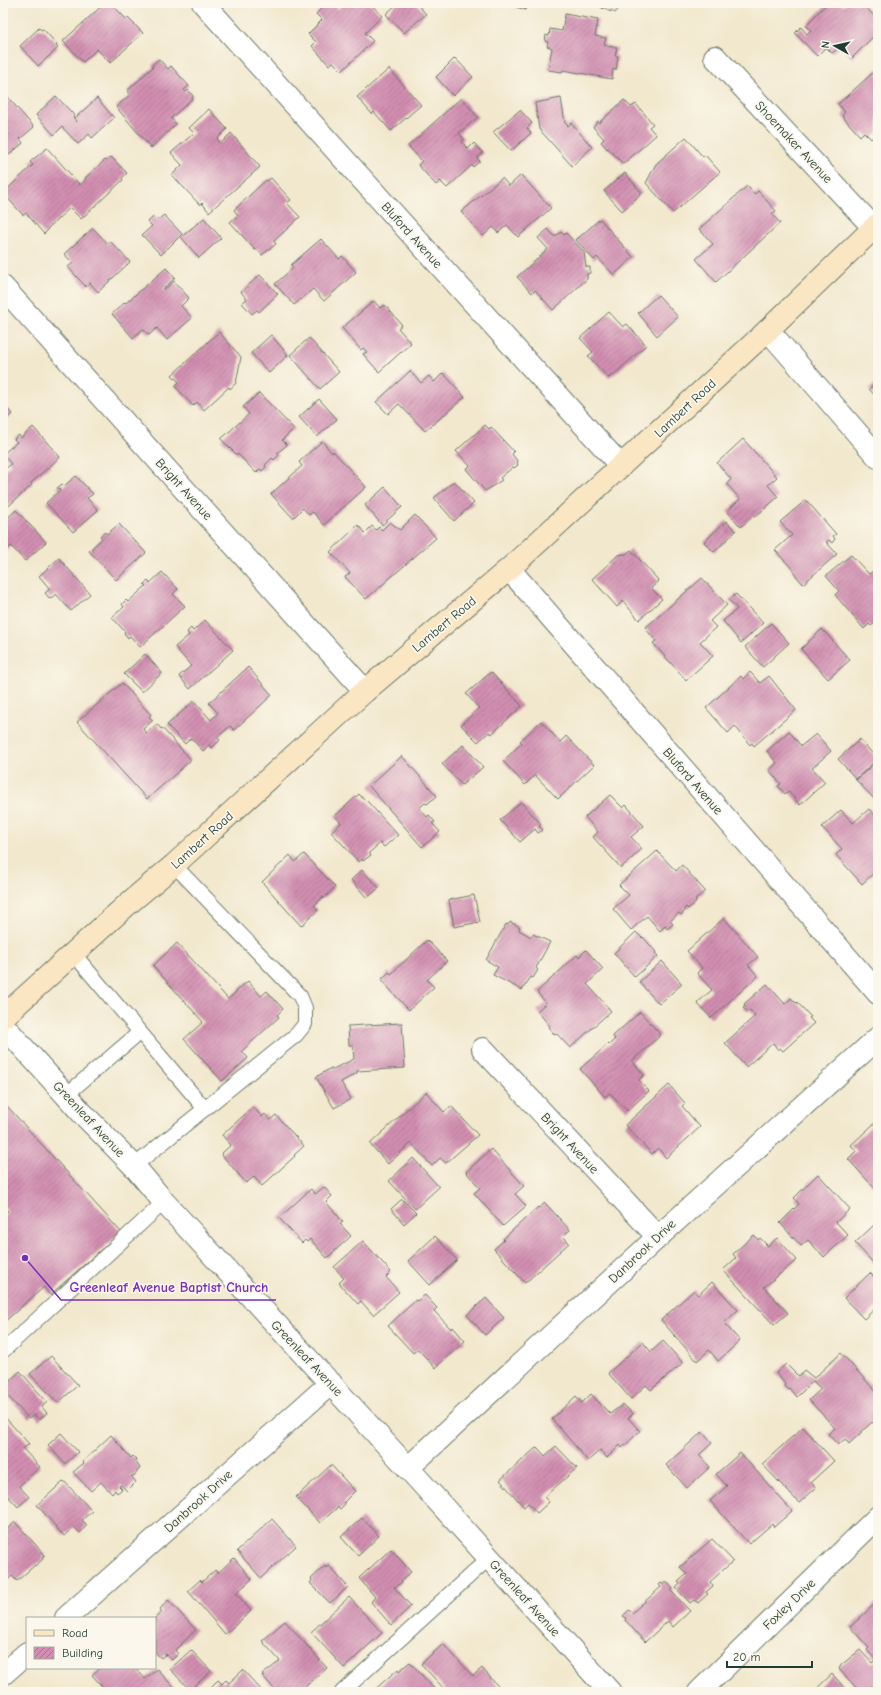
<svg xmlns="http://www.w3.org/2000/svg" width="881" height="1695" viewBox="0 0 881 1695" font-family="'Comic Neue',sans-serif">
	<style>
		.building { fill: url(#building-hatch) }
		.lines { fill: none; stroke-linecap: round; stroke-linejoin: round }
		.service-casing { stroke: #69796a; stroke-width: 16 }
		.minor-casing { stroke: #69796a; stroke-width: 24 }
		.tertiary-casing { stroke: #69796a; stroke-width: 24 }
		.secondary-casing { stroke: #69796a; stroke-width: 24 }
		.service { stroke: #fff; stroke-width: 14 }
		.minor { stroke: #fff; stroke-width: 22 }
		.tertiary { stroke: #fff; stroke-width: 22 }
		.secondary { stroke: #fbe6c4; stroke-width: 22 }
		.labels { text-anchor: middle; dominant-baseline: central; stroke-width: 3.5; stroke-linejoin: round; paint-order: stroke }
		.street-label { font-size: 13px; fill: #1f3d34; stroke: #fbf7ec }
		.leader { fill: none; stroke: #7b2cbf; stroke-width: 1.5 }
		.callout-dot { fill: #7b2cbf; stroke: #fbf7ec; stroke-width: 1.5 }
		.callout-label { font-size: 14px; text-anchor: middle; font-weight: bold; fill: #7b2cbf; stroke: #fbf7ec; stroke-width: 3.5; stroke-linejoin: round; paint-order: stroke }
	</style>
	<defs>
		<pattern id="building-hatch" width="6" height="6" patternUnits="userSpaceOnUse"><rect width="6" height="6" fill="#d28eb1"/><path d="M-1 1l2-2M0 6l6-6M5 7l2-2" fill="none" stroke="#aa7591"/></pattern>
	</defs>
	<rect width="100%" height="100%" fill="#fbf7ec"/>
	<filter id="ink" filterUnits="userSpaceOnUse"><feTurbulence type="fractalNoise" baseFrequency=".025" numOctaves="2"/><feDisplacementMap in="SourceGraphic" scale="8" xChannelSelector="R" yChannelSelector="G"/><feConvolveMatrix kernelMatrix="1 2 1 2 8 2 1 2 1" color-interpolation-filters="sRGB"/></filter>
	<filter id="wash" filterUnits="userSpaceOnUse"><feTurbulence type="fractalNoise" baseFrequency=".012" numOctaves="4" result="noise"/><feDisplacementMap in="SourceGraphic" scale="16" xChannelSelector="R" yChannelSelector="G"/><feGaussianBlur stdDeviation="0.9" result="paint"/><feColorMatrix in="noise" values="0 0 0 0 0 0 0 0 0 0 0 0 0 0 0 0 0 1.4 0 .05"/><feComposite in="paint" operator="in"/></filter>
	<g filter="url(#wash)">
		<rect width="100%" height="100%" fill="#f2e8ce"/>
		<g id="blocks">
			<path class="building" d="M 105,3 L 111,3 L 126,19 L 128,18 L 143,33 L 110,63 L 97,49 L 83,62 L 63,41 Z
				M 327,3 L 332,3 L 338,9 L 344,3 L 370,3 L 382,16 L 365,33 L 373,41 L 342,71 L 333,62 L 329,65 L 312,46 L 316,42 L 308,34 L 322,20 L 316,14 Z
				M 398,3 L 416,3 L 426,14 L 404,33 L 386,14 Z
				M 503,3 L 528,3 L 526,10 Z
				M 596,3 L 624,3 L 615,13 L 611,10 L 610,12 L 604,7 L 603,9 Z
				M 828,3 L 839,3 L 844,6 L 847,3 L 862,3 L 878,20 L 878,32 L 852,58 L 841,46 L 832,53 L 826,47 L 817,56 L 795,33 L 801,27 L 807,34 L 811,30 L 806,25 Z
				M 565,14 L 598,20 L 595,36 L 606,38 L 604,45 L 617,48 L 615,56 L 618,56 L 616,70 L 613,69 L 612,79 L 563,70 L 562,72 L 548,70 L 552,48 L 547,46 L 548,42 L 545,41 L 546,35 L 549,36 L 550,29 L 562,31 Z
				M 39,28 L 41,30 L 43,29 L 57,44 L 56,46 L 58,48 L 38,66 L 20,46 Z
				M 455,58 L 473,77 L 453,96 L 436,77 Z
				M 159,59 L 168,69 L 171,66 L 189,86 L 184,90 L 186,92 L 188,90 L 193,96 L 192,99 L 171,118 L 176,124 L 151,148 L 116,107 L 130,95 L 127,91 L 153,67 L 152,65 Z
				M 878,68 L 878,132 L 871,139 L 864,132 L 860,136 L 842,116 L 845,112 L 838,104 Z
				M 389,69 L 421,105 L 391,131 L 374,112 L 372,114 L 357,97 Z
				M 4,93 L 34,127 L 20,139 L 23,143 L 3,160 Z
				M 56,96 L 74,115 L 73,117 L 77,122 L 75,118 L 97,98 L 114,118 L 92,138 L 89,134 L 78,144 L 62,127 L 54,135 L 36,115 Z
				M 461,98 L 478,117 L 459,133 L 464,139 L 462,142 L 468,149 L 474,143 L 483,153 L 477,158 L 480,161 L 473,167 L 472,165 L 447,188 L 440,181 L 436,185 L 418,165 L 422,161 L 408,146 Z
				M 561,98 L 565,123 L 568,126 L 571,123 L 592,147 L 572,166 L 539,129 L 535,103 Z
				M 624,100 L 631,107 L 636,104 L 653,124 L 649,127 L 656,135 L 623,164 L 608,148 L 607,149 L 601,142 L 604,139 L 593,127 L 598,121 L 599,123 Z
				M 209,109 L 227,129 L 217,139 L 221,143 L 231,133 L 260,167 L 209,212 L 202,203 L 200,205 L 172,175 L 182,165 L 171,153 L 194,133 L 189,128 Z
				M 520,110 L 532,123 L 527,128 L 531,133 L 511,151 L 493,132 Z
				M 686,137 L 703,157 L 705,155 L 720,172 L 673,213 L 646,183 L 656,164 Z
				M 47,148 L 80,185 L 86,179 L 85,178 L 105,160 L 106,161 L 111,157 L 127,173 L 122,178 L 123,180 L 81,219 L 70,208 L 47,229 L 48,230 L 44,234 L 26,213 L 23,215 L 3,193 L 33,165 L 30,162 Z
				M 625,173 L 642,193 L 622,211 L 604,191 Z
				M 521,175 L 551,208 L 518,237 L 507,225 L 498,233 L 493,227 L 483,236 L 461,212 L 502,178 L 509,186 Z
				M 271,178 L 291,200 L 287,203 L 300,217 L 274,241 L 276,244 L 262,255 L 257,249 L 255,250 L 230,222 L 238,215 L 234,210 L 266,180 L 267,181 Z
				M 747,186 L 755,194 L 758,191 L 776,211 L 772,214 L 780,223 L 716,282 L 696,259 L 713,244 L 699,229 Z
				M 164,215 L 182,234 L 161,255 L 142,235 L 152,226 L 148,222 L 154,216 L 158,220 Z
				M 204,218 L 221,238 L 199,258 L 181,237 Z
				M 600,219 L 633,257 L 614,275 L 597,257 L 594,260 L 576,240 Z
				M 93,228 L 108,244 L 110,241 L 130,262 L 98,292 L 90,283 L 86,287 L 68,267 L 73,263 L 64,254 Z
				M 548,229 L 555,237 L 561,232 L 564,235 L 566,233 L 584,252 L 586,267 L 590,267 L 590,273 L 587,274 L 587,279 L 553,310 L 535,290 L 532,293 L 517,277 L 548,249 L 538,238 Z
				M 321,239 L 339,259 L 342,256 L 356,272 L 324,301 L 313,289 L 294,305 L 275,284 L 293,268 L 291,265 Z
				M 166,268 L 175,278 L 163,289 L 164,290 L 174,281 L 189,298 L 181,306 L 192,318 L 167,340 L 157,328 L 149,335 L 143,329 L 133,338 L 112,314 L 125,302 L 126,303 Z
				M 260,275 L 278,294 L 259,312 L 257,310 L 252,314 L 242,303 L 247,299 L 241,292 Z
				M 658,295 L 678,317 L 657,336 L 638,313 Z
				M 374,301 L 380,308 L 385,305 L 402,325 L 398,328 L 411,343 L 379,372 L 363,354 L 367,352 L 363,348 L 361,350 L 342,328 Z
				M 609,312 L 623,327 L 627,324 L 646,345 L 614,375 L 613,374 L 609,378 L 588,356 L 593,352 L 580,338 Z
				M 219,332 L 241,357 L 236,383 L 230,389 L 229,387 L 204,410 L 197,402 L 193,406 L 175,386 L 179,382 L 172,375 Z
				M 271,335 L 288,355 L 269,373 L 251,353 Z
				M 309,338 L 339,372 L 320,389 L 290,355 Z
				M 410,371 L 421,383 L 429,376 L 434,382 L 443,373 L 465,397 L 425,431 L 399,404 L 388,414 L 376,402 Z
				M 878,382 L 878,399 L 869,389 Z
				M 259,393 L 294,429 L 282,440 L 287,445 L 277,453 L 279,455 L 274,460 L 272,458 L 265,465 L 266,467 L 262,471 L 260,469 L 256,473 L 238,454 L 237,455 L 221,439 L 249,414 L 243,407 Z
				M 319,399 L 337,419 L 317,437 L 299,417 Z
				M 3,404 L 12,414 L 3,422 Z
				M 485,425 L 489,429 L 491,427 L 514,452 L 512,454 L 518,462 L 517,463 L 518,465 L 514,468 L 513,467 L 500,478 L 502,480 L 485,491 L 466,469 L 470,466 L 456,451 Z
				M 33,427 L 60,457 L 31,483 L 32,485 L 3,511 L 3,479 L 5,477 L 3,475 L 3,471 L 11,464 L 3,454 L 17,442 L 14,439 L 19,435 L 21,438 Z
				M 743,439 L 777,477 L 768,485 L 778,497 L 755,517 L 754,515 L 741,527 L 727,511 L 740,499 L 727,484 L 731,479 L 717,463 Z
				M 322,441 L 332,453 L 333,451 L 366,487 L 324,525 L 313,512 L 309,515 L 303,508 L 293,518 L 271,494 L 302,466 L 299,462 Z
				M 76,476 L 93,494 L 87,498 L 98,510 L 73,532 L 46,503 L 60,490 L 57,488 L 62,484 L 64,486 Z
				M 454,481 L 474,503 L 454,521 L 434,498 Z
				M 385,487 L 402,507 L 382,525 L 365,505 Z
				M 806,500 L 836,534 L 833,536 L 835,539 L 832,543 L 829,540 L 826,542 L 837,554 L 803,584 L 793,572 L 794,571 L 775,550 L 792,535 L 780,522 Z
				M 16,510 L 46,542 L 25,561 L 11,546 L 3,554 L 3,522 Z
				M 415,515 L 436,538 L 366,599 L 345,577 L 350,573 L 330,552 L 358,525 L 365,533 L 372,526 L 376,530 L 379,527 L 382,530 L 390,522 L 400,530 Z
				M 726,521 L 736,531 L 714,552 L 704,542 Z
				M 119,524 L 146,553 L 116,580 L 89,551 L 102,538 L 100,536 L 105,532 L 107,534 Z
				M 631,550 L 659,581 L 651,588 L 662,599 L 639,620 L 623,601 L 617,607 L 592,579 L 618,555 L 624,554 L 625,555 Z
				M 851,555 L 869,574 L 876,569 L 878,571 L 878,620 L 871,626 L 869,624 L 864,629 L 835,595 L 839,591 L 826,576 Z
				M 59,558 L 90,594 L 71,611 L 56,594 L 50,599 L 45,593 L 50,589 L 39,576 Z
				M 162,572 L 178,589 L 173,594 L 185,606 L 140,647 L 130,636 L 128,638 L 124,633 L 125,632 L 112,617 L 124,607 L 122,604 L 126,600 L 128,602 L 146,586 L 144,584 L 148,581 L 150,583 Z
				M 702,578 L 727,605 L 710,621 L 716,627 L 700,642 L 713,656 L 686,680 L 653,643 L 656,641 L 645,628 Z
				M 736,594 L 763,623 L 741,643 L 723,621 L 737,609 L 729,600 Z
				M 205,620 L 233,650 L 190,689 L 179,676 L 191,666 L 175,647 L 189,635 L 187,632 L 191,628 L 193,631 Z
				M 771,623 L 789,643 L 763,667 L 745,647 Z
				M 822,629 L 850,660 L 828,679 L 801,649 Z
				M 145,654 L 162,673 L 142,692 L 124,674 Z
				M 248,667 L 272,695 L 234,730 L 230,726 L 217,738 L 220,740 L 212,748 L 209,745 L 203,751 L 191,738 L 185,744 L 167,725 L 194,701 L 211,720 L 218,713 L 209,703 Z
				M 491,672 L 522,706 L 492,734 L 489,732 L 478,742 L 461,725 L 479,708 L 466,694 Z
				M 750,672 L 760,683 L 769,676 L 796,710 L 754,746 L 752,743 L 750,745 L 735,726 L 728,733 L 706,708 L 741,676 L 743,679 Z
				M 122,683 L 151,715 L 149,717 L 153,720 L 143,729 L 146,733 L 157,724 L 161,729 L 162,728 L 191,760 L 147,799 L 77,722 Z
				M 541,721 L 560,742 L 566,736 L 594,765 L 558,799 L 535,775 L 525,785 L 503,761 L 522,743 L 520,741 Z
				M 789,731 L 801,746 L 816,734 L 831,751 L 812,768 L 825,782 L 800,805 L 788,791 L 785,794 L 778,786 L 781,784 L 769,770 L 777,763 L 767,751 Z
				M 860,739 L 877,759 L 856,779 L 838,759 Z
				M 463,745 L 483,767 L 462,785 L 442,764 Z
				M 402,756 L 437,796 L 427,804 L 425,803 L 419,808 L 427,817 L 429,815 L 435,822 L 432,823 L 440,832 L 422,847 L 369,786 Z
				M 878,760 L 878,803 L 856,780 Z
				M 359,794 L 365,801 L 366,800 L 398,835 L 384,847 L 380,843 L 369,853 L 371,855 L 363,861 L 362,859 L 359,862 L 331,832 L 341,823 L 335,816 Z
				M 610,795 L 623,808 L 626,805 L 644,826 L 631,837 L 642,849 L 621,868 L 593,837 L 598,832 L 585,817 Z
				M 521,802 L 541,824 L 539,826 L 543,830 L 538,833 L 535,829 L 520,842 L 500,820 Z
				M 869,809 L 878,818 L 878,869 L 862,884 L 836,855 L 842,849 L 822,827 L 841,810 L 853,823 Z
				M 657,851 L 676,871 L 682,865 L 705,891 L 695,900 L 697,901 L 688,909 L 686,907 L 684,909 L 685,911 L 681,915 L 679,913 L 670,921 L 673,924 L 667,929 L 665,926 L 660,931 L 647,916 L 631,930 L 613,909 L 629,895 L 619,885 Z
				M 304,854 L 335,887 L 324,899 L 323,897 L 314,906 L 318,910 L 301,926 L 262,882 L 290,855 L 295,862 Z
				M 362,870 L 379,888 L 367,898 L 351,880 Z
				M 474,895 L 480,922 L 454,927 L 449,900 Z
				M 724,918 L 758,957 L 748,965 L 758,976 L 711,1018 L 697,1003 L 712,990 L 697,973 L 702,968 L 687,951 Z
				M 510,922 L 520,927 L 519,930 L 531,937 L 533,934 L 550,942 L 536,968 L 538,970 L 533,978 L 531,977 L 522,990 L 493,975 L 498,967 L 486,960 L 506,924 L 508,925 Z
				M 636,932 L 642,938 L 643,937 L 656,952 L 655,953 L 658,956 L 635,977 L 614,953 Z
				M 427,940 L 447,961 L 427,980 L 434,987 L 409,1010 L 381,980 L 389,972 L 391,974 Z
				M 177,943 L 228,999 L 248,981 L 261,996 L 267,991 L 283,1009 L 277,1015 L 279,1017 L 242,1051 L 248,1058 L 222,1081 L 184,1039 L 203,1022 L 153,966 Z
				M 586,950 L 603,969 L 587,984 L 611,1011 L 570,1048 L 557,1034 L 555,1035 L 548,1027 L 550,1026 L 537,1011 L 546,1003 L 537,992 L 577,955 L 579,957 Z
				M 662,961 L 682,984 L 659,1004 L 639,982 Z
				M 767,984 L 785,1004 L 791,998 L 796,1003 L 797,1002 L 811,1017 L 809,1018 L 814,1023 L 783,1051 L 780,1048 L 778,1050 L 773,1043 L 746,1067 L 725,1043 L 755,1016 L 750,1010 L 748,1012 L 743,1008 L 746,1006 L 744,1004 Z
				M 640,1012 L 661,1035 L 632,1061 L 644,1075 L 639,1080 L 649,1091 L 627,1111 L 610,1093 L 605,1097 L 580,1069 L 608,1044 L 609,1045 L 615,1039 L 613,1036 Z
				M 402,1023 L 405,1068 L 357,1071 L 357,1073 L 341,1082 L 351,1099 L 334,1108 L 316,1077 L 331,1068 L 331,1070 L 354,1059 L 353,1045 L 349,1045 L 348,1026 Z
				M 669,1085 L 685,1103 L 682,1106 L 700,1127 L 666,1158 L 658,1148 L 652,1154 L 625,1125 Z
				M 426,1092 L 444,1112 L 451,1106 L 478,1135 L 446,1163 L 440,1158 L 432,1166 L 411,1143 L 388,1164 L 370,1144 Z
				M 7,1106 L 121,1232 L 50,1295 L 44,1287 L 3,1323 L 3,1216 L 8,1211 L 3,1206 L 3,1110 Z
				M 253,1107 L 262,1117 L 265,1114 L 270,1120 L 276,1115 L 304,1146 L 294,1155 L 295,1156 L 262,1186 L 254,1177 L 246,1183 L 221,1154 L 231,1145 L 222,1135 Z
				M 878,1120 L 878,1192 L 848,1159 L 856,1151 L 851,1145 Z
				M 491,1149 L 524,1186 L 515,1194 L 526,1206 L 503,1226 L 474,1193 L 480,1188 L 466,1172 Z
				M 413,1158 L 439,1187 L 415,1209 L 389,1181 Z
				M 818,1174 L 850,1209 L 836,1222 L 848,1235 L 824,1257 L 808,1240 L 801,1246 L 780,1223 L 799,1204 L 794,1198 Z
				M 324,1187 L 332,1196 L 326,1202 L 343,1222 L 340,1224 L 351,1236 L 327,1258 L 310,1239 L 307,1242 L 305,1240 L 302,1243 L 279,1218 L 311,1189 L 315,1194 Z
				M 402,1199 L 416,1213 L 404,1224 L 391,1209 Z
				M 545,1203 L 570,1230 L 563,1236 L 569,1243 L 525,1283 L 494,1249 L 504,1240 L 503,1239 L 538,1207 L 539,1208 Z
				M 875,1224 L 878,1228 L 878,1264 L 876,1266 L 855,1243 Z
				M 754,1235 L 758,1240 L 760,1238 L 768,1246 L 777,1238 L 797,1260 L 764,1287 L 788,1313 L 774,1325 L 723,1270 L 736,1258 L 733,1254 Z
				M 435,1236 L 457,1260 L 430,1285 L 408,1261 Z
				M 363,1241 L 391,1272 L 386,1277 L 399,1292 L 373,1315 L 361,1301 L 358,1304 L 339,1283 L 344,1278 L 334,1267 Z
				M 870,1273 L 878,1281 L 878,1306 L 864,1319 L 844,1298 Z
				M 712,1282 L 738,1310 L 724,1323 L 740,1341 L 718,1361 L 709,1350 L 697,1361 L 661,1320 L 694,1290 L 698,1295 Z
				M 425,1295 L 437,1308 L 434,1311 L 451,1329 L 453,1327 L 465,1341 L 435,1368 L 418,1349 L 413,1353 L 388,1326 L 416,1300 L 417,1301 Z
				M 486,1298 L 504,1318 L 485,1335 L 467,1315 Z
				M 663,1341 L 683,1363 L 651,1390 L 646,1385 L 631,1399 L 608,1373 L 643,1342 L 651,1352 Z
				M 841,1353 L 878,1394 L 878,1425 L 876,1426 L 872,1422 L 849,1444 L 845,1439 L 838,1445 L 828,1434 L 835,1428 L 809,1400 L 821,1389 L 813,1381 L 797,1397 L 790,1389 L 789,1390 L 785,1386 L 786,1385 L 776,1373 L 786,1364 L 796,1374 L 799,1376 L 804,1370 L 814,1378 Z
				M 51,1356 L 78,1385 L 58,1403 L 30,1374 Z
				M 20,1371 L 47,1402 L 42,1407 L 47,1413 L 39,1420 L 34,1414 L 29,1419 L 3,1391 L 3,1387 Z
				M 591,1394 L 610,1414 L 623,1404 L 633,1414 L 628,1418 L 640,1431 L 622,1448 L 620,1445 L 607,1458 L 600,1450 L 588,1461 L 552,1419 L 576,1396 L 582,1403 Z
				M 3,1415 L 29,1444 L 23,1449 L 40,1467 L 19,1486 L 29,1497 L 18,1507 L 3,1491 Z
				M 803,1427 L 834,1461 L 811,1482 L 816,1488 L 799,1503 L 762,1464 Z
				M 702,1432 L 712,1443 L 699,1455 L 710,1467 L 687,1488 L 666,1465 Z
				M 61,1433 L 78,1452 L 65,1464 L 48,1445 Z
				M 111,1435 L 131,1458 L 133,1456 L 136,1459 L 135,1461 L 140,1468 L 134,1476 L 131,1476 L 136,1482 L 127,1491 L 121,1485 L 119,1486 L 122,1489 L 117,1493 L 115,1490 L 112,1494 L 101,1482 L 91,1491 L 73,1472 L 84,1463 L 82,1462 Z
				M 556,1446 L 577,1468 L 544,1497 L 549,1502 L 537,1513 L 528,1503 L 524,1507 L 500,1480 L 537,1447 L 545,1456 Z
				M 740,1453 L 792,1511 L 774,1527 L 772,1524 L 749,1544 L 710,1501 L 727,1486 L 716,1474 Z
				M 331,1465 L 355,1491 L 344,1502 L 345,1504 L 340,1509 L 338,1507 L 320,1523 L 296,1497 Z
				M 64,1481 L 92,1511 L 82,1520 L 87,1525 L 80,1533 L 74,1527 L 64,1536 L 37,1505 Z
				M 362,1518 L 379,1536 L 358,1556 L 341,1537 Z
				M 272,1519 L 296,1546 L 261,1578 L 237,1551 Z
				M 15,1522 L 45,1555 L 42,1557 L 43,1559 L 35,1566 L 35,1565 L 17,1581 L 12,1576 L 3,1584 L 3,1533 Z
				M 712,1539 L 733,1561 L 710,1582 L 713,1586 L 706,1592 L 708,1594 L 698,1603 L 694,1600 L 690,1603 L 676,1588 L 680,1584 L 678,1582 L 687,1574 L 680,1567 Z
				M 391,1549 L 411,1572 L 401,1581 L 402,1582 L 396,1587 L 395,1586 L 394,1587 L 411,1606 L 391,1625 L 371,1602 L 375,1597 L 359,1578 Z
				M 234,1558 L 252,1579 L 236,1593 L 251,1611 L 225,1634 L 188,1591 L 200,1580 L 202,1582 L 215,1570 L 218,1573 Z
				M 325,1566 L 326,1568 L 329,1566 L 348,1587 L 330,1603 L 310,1583 L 312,1581 L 311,1579 Z
				M 666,1581 L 673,1589 L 671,1591 L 690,1611 L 673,1627 L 668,1621 L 645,1642 L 625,1620 L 626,1618 L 623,1616 L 629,1610 L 632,1613 L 661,1587 L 659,1585 L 662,1582 L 664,1584 Z
				M 349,1597 L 382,1633 L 344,1668 L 311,1632 Z
				M 168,1600 L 196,1630 L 175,1650 L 178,1654 L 172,1660 L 166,1654 L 161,1658 L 155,1652 L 155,1618 L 162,1612 L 160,1609 Z
				M 878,1601 L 878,1662 L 867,1650 L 869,1648 L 850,1627 Z
				M 285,1621 L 327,1668 L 299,1692 L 277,1692 L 262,1675 L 280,1661 L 262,1641 Z
				M 443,1644 L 473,1676 L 482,1668 L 503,1692 L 447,1692 L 421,1664 Z
				M 191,1650 L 211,1671 L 190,1690 L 170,1669 Z
				M 860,1650 L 872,1663 L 874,1661 L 877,1664 L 875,1666 L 878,1669 L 878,1680 L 865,1692 L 860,1692 L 839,1669 L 841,1665 Z
				M 410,1662 L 437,1692 L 372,1692 L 398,1669 L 399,1671 Z
				M 100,1668 L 136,1668 L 145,1679 L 157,1669 L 178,1692 L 107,1692 L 92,1675 Z
				M 243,1670 L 263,1692 L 206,1692 L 218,1680 L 222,1684 L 226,1680 L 229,1683 Z
				M 832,1674 L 849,1692 L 813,1692 Z"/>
		</g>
	</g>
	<g filter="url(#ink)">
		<use href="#blocks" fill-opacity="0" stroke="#69796a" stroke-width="1"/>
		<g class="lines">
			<g class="service-casing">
				<path id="service" d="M 73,953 L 205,1109
					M 66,1095 L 140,1032
					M 134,1166 L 296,1035 L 305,1024 L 305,1008 L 300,996 L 174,865
					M 3,1351 L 164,1202
					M 342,1692 L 489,1558"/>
			</g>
			<g class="minor-casing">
				<path id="minor" d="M 203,3 L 621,466
					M 715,57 L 874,228
					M 3,287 L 365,691
					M 768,330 L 878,457
					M 509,569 L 878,993
					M 483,1049 L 658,1237
					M 408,1468 L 658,1237 L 878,1038
					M 66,1618 L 331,1383
					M 3,1674 L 27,1653
					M 699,1692 L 878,1517"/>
			</g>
			<g class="tertiary-casing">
				<path id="tertiary" d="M 3,1025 L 82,1113 L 134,1166 L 164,1202 L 408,1468 L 610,1692"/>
			</g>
			<g class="secondary-casing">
				<path id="secondary" d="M 3,1017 L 129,903 L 174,865 L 365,691 L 509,569 L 768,330 L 878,224"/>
			</g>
			<use href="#service" class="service"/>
			<use href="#minor" class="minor"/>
			<use href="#tertiary" class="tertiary"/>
			<use href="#secondary" class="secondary"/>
		</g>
	</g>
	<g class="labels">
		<g class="street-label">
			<text transform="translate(794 142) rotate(47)">Shoemaker Avenue</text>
			<text transform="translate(412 235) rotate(48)">Bluford Avenue</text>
			<text transform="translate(685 408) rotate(-43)">Lambert Road</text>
			<text transform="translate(184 489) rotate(48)">Bright Avenue</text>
			<text transform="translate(444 624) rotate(-40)">Lambert Road</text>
			<text transform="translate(693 781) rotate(49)">Bluford Avenue</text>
			<text transform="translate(202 840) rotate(-42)">Lambert Road</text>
			<text transform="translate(89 1119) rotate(47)">Greenleaf Avenue</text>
			<text transform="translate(570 1143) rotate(47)">Bright Avenue</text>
			<text transform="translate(642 1251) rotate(-43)">Danbrook Drive</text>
			<text transform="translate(307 1358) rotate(47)">Greenleaf Avenue</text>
			<text transform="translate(198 1501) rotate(-42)">Danbrook Drive</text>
			<text transform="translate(525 1598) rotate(48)">Greenleaf Avenue</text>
			<text transform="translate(789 1604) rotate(-44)">Foxley Drive</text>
		</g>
	</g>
	<path class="leader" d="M25 1258L61 1300H276"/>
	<circle class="callout-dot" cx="25" cy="1258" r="4"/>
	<g class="callout-label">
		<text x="169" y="1292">Greenleaf Avenue Baptist Church</text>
	</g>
	<rect width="881" height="1695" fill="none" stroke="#fbf7ec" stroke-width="16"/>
	<rect x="26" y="1617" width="130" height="52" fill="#fbf7ec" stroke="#a3ada2"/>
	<rect x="34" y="1630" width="20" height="6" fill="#fbe6c4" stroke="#a3ada2"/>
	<text x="62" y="1637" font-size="12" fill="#1f3d34">Road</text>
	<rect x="34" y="1647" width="20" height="12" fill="url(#building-hatch)" stroke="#a3ada2"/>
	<text x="62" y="1657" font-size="12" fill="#1f3d34">Building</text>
	<g transform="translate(835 46) rotate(278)" stroke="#fbf7ec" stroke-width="3" paint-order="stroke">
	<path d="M0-3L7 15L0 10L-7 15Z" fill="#1f3d34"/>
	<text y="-6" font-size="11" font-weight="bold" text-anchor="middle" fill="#1f3d34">N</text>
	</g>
	<path d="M727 1661v6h85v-6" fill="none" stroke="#1f3d34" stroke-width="2"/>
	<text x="733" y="1661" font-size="12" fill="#1f3d34" stroke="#fbf7ec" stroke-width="3" paint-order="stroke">20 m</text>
</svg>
